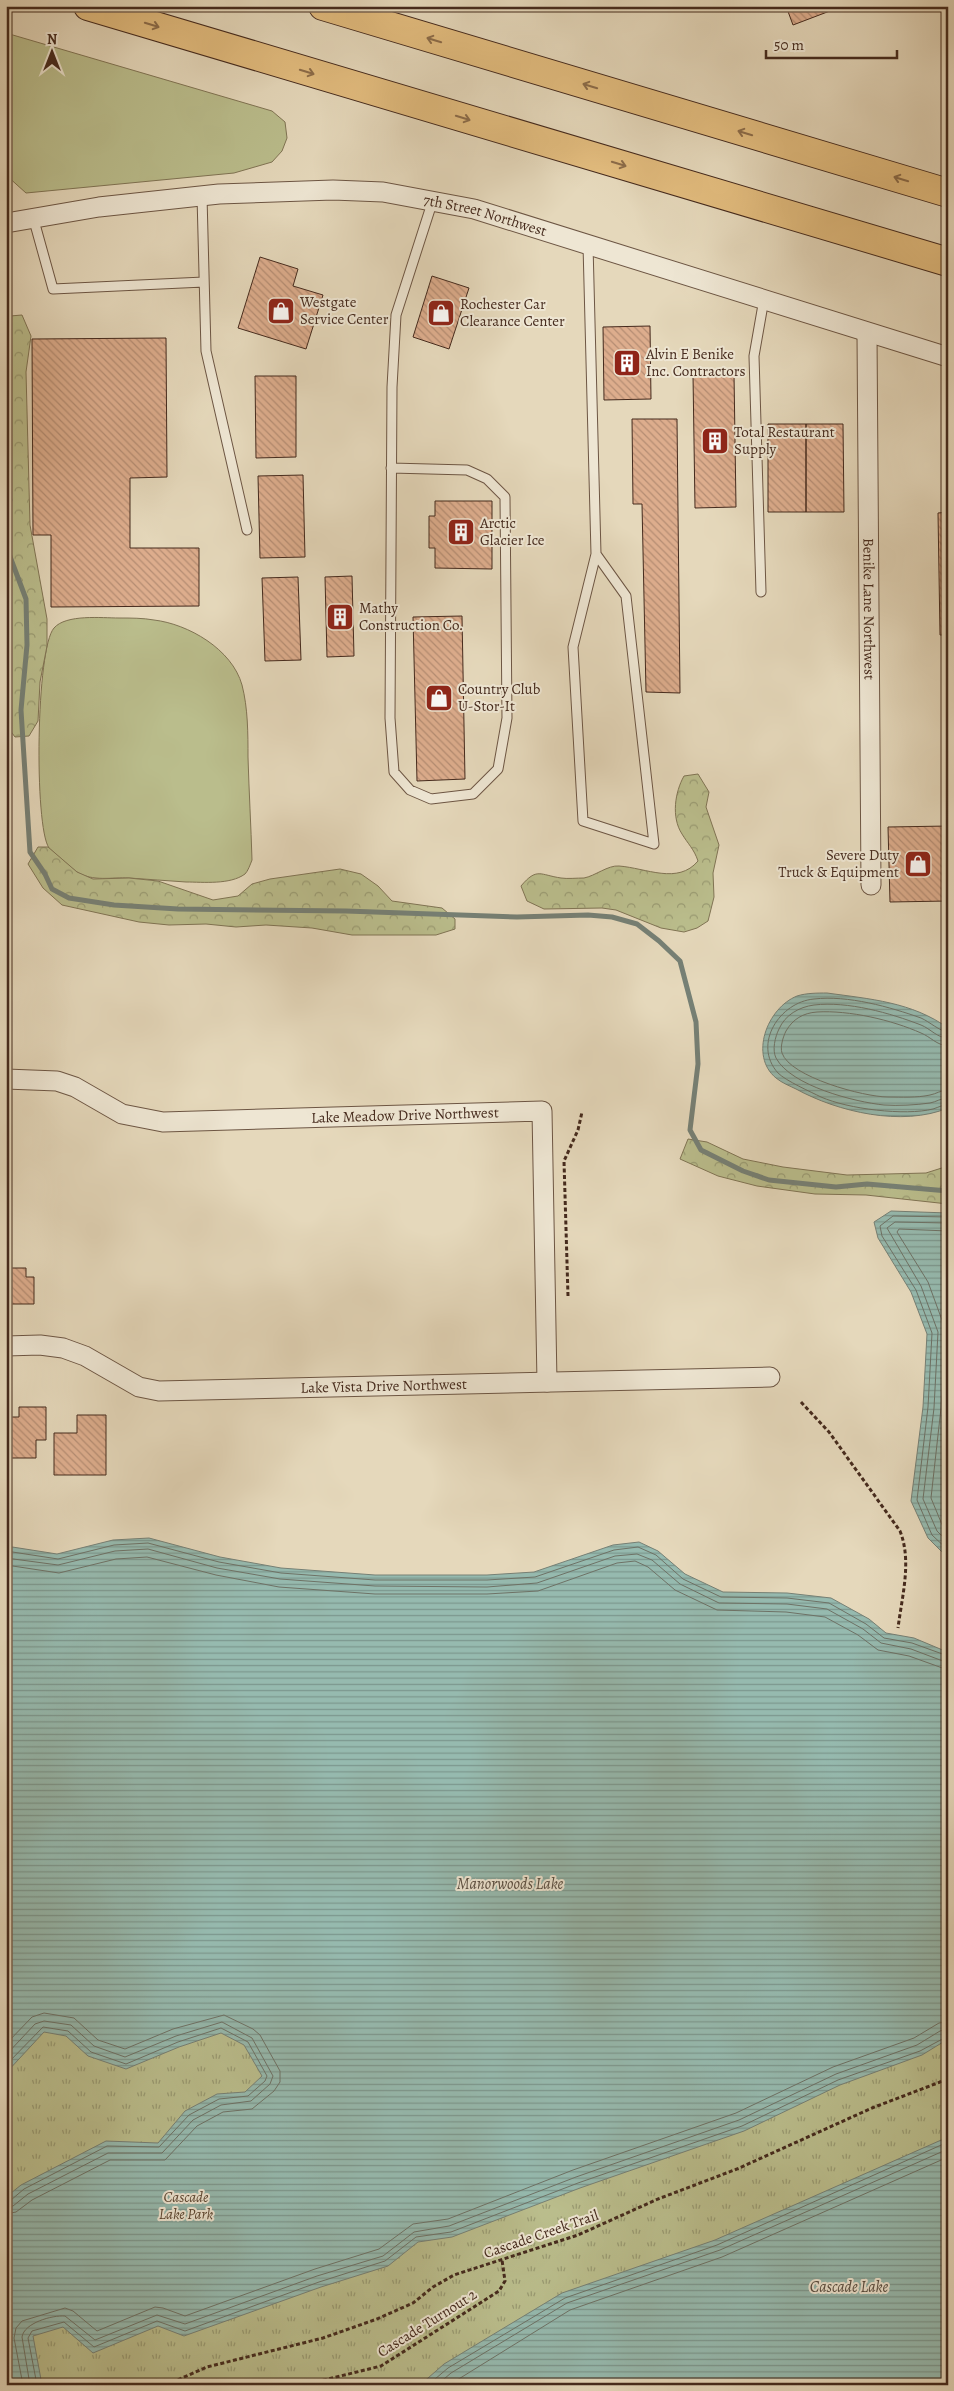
<svg xmlns="http://www.w3.org/2000/svg" width="954" height="2391" viewBox="0 0 954 2391" font-family="Alegreya,serif">
	<style>
		.green { fill: #babd8c; stroke: #807454 }
		.forest { fill: url(#forest-crowns); stroke: #807454 }
		.park { fill: url(#park-tufts); stroke: #807454 }
		.water { fill: url(#water-rules); stroke: #768075 }
		.lines { fill: none; stroke-linecap: round; stroke-linejoin: round }
		.shore { stroke: #6e7266; stroke-width: 1 }
		.stream { stroke: #768075; stroke-width: 5 }
		.building { fill: url(#building-back-hatch); stroke: #452a1d }
		.lane-casing { stroke: #6d5644; stroke-width: 11 }
		.street-casing { stroke: #6d5644; stroke-width: 21 }
		.highway-casing { stroke: #452a1d; stroke-width: 30 }
		.path { stroke: #452a1d; stroke-width: 3; stroke-dasharray: 4 2.5; stroke-linecap: butt }
		.lane { stroke: #eee6d3; stroke-width: 9 }
		.street { stroke: #eee6d3; stroke-width: 19 }
		.highway { stroke: #e2bc7e; stroke-width: 28 }
		.oneway { stroke: #8c6c49 }
		.labels { text-anchor: middle; dominant-baseline: central; stroke-width: 4; stroke-linejoin: round; paint-order: stroke }
		.street-label { font-size: 15px; fill: #452a1d; stroke: #eee6d3 }
		.poi-label { font-size: 15px; fill: #452a1d; stroke: #eee6d3; text-anchor: start }
		.park-label { font-size: 15px; font-style: italic; fill: #5c4733; stroke: #eee6d3 }
		.water-label { font-size: 16px; font-style: italic; fill: #594e42; stroke: #eee6d3 }
	</style>
	<defs>
		<pattern id="forest-crowns" width="20" height="18" patternUnits="userSpaceOnUse" patternTransform="scale(1.25)"><rect width="20" height="18" fill="#babd8c"/><path d="M2 6a3 3 0 1 1 6 0M12 15a3 3 0 1 1 6 0" fill="none" stroke="#999a72"/></pattern>
		<pattern id="park-tufts" width="24" height="20" patternUnits="userSpaceOnUse" patternTransform="scale(1.25)"><rect width="24" height="20" fill="#babd8c"/><path d="M3 7l-1-3M5 7V3M7 7l1-3M15 17l-1-3M17 17v-4M19 17l1-3" fill="none" stroke="#999a72"/></pattern>
		<pattern id="water-rules" width="6" height="5" patternUnits="userSpaceOnUse" patternTransform="scale(1.25)"><rect width="6" height="5" fill="#96baaf"/><path d="M0 2.5h6" fill="none" stroke="#7c978e"/></pattern>
		<pattern id="building-back-hatch" width="6" height="6" patternUnits="userSpaceOnUse" patternTransform="scale(1.25)"><rect width="6" height="6" fill="#ddad8d"/><path d="M-1 5l2 2M0 0l6 6M5-1l2 2" fill="none" stroke="#b58d73"/></pattern>
	</defs>
	<rect width="100%" height="100%" fill="#e5d8bb"/>
	<filter id="stains"><feTurbulence type="fractalNoise" baseFrequency=".004" numOctaves="4"/><feColorMatrix values="0 0 0 0 .2 0 0 0 0 .09 0 0 0 0 .02 0 0 0 .5 -.17"/></filter>
	<radialGradient id="worn" r=".72"><stop offset=".6" stop-color="#630" stop-opacity="0"/><stop offset="1" stop-color="#630" stop-opacity=".3"/></radialGradient>
	<path class="green" d="M 6,33 L 272,111 L 285,122 L 287,138 L 282,151 L 272,162 L 234,173 L 26,193 L 6,175 Z
		M 119,618 C 131,618 143,618 154,620 C 188,624 232,649 242,685 C 248,708 248,734 248,757 C 249,792 251,826 252,860 C 250,865 248,871 245,874 C 230,885 203,882 186,882 C 167,881 148,879 129,878 C 112,877 93,882 77,872 C 75,871 51,850 49,848 C 34,826 36,648 54,628 C 66,614 102,618 119,618 Z"/>
	<path class="forest" d="M 22,315 L 31,336 L 26,372 L 30,525 L 47,619 L 47,646 L 40,682 L 38,721 L 29,736 L 15,737 L 9,729 L 10,624 L 6,604 L 6,326 L 10,316 Z
		M 698,774 L 709,792 L 706,807 L 719,845 L 713,873 L 714,897 L 708,921 L 697,928 L 684,932 L 661,928 L 616,910 L 602,908 L 544,909 L 527,901 L 521,886 C 537,867 540,875 561,878 C 567,879 577,878 584,878 C 595,876 608,865 619,866 C 646,868 678,885 698,861 C 694,849 688,844 682,834 C 671,817 675,792 684,776 Z
		M 38,847 L 48,847 L 77,872 L 93,879 L 129,878 L 158,881 L 213,900 L 238,896 L 252,884 L 270,879 L 340,869 L 361,874 L 378,886 L 392,901 L 442,908 L 455,919 L 455,929 L 436,935 L 352,935 L 312,928 L 266,925 L 236,927 L 206,924 L 169,925 L 139,922 L 62,905 L 43,888 L 28,864 Z
		M 688,1139 L 707,1142 L 743,1159 L 783,1167 L 847,1175 L 926,1173 L 948,1166 L 948,1204 L 866,1195 L 815,1194 L 757,1186 L 718,1176 L 680,1159 Z"/>
	<path class="park" d="M 948,1862 L 948,2385 L 6,2385 L 6,2026 Z"/>
	<path class="water" d="M 827,993 C 870,999 912,1002 948,1028 L 948,1108 C 902,1127 838,1112 796,1089 C 790,1086 782,1083 776,1078 C 749,1056 767,1008 797,996 C 806,993 818,993 827,993 Z
		M 891,1211 L 948,1213 L 948,1554 L 945,1555 L 928,1538 L 911,1501 L 923,1407 L 927,1334 L 911,1292 L 878,1238 L 874,1222 Z
		M 149,1538 L 220,1557 L 281,1568 L 375,1575 L 487,1575 L 534,1572 L 613,1545 L 639,1542 L 658,1551 L 685,1574 L 723,1592 L 787,1593 L 831,1598 L 869,1619 L 886,1633 L 914,1638 L 945,1651 L 948,1655 L 948,2039 L 922,2055 L 840,2085 L 744,2131 L 580,2188 L 452,2237 L 418,2242 L 388,2266 L 321,2287 L 184,2336 L 158,2326 L 93,2353 L 63,2327 L 33,2336 L 42,2385 L 6,2385 L 6,2197 L 21,2185 L 106,2141 L 158,2143 L 185,2111 L 217,2094 L 245,2092 L 262,2076 L 244,2045 L 221,2033 L 179,2047 L 126,2069 L 88,2056 L 66,2036 L 44,2032 L 6,2073 L 6,1546 L 57,1554 L 113,1540 Z
		M 948,2137 L 948,2385 L 420,2385 L 444,2364 L 562,2293 L 715,2240 Z"/>
	<g class="lines">
		<path class="shore" d="M 948,1032 C 939,1031 930,1022 921,1018 C 890,1007 848,995 814,999 C 780,1002 752,1044 778,1073 C 786,1081 811,1092 821,1097 C 848,1109 905,1116 933,1109 C 939,1107 943,1105 948,1104
			M 948,1038 C 937,1038 931,1029 921,1025 C 890,1013 848,1001 814,1005 C 799,1007 785,1015 779,1029 C 775,1037 772,1050 776,1058 C 791,1086 855,1102 884,1105 C 898,1106 916,1105 930,1103 C 936,1102 941,1098 948,1098
			M 948,1046 C 936,1045 931,1037 921,1033 C 892,1020 849,1010 817,1012 C 803,1013 793,1019 786,1031 C 783,1037 780,1047 782,1053 C 790,1077 864,1097 888,1097 C 901,1097 917,1098 930,1095 C 936,1094 941,1090 948,1090
			M 948,1217 L 893,1216 L 880,1226 L 882,1236 L 916,1290 L 932,1333 L 928,1407 L 917,1500 L 932,1535 L 948,1550
			M 948,1223 L 895,1222 L 887,1228 L 921,1286 L 938,1332 L 934,1408 L 923,1499 L 937,1531 L 948,1542
			M 948,1231 L 899,1229 L 897,1232 L 928,1282 L 946,1331 L 941,1408 L 931,1498 L 943,1527 L 948,1531
			M 6,1551 L 58,1559 L 114,1545 L 148,1543 L 219,1562 L 281,1573 L 375,1580 L 487,1580 L 535,1577 L 614,1550 L 638,1547 L 656,1555 L 683,1579 L 721,1597 L 787,1598 L 829,1603 L 866,1624 L 884,1638 L 912,1643 L 948,1656
			M 6,1558 L 58,1565 L 115,1551 L 148,1549 L 217,1568 L 280,1579 L 375,1586 L 487,1587 L 537,1583 L 615,1556 L 637,1554 L 652,1560 L 680,1584 L 719,1603 L 787,1604 L 827,1609 L 863,1629 L 881,1643 L 911,1649 L 948,1663
			M 6,1565 L 59,1573 L 116,1559 L 147,1557 L 216,1575 L 279,1587 L 375,1594 L 487,1594 L 538,1591 L 617,1563 L 635,1561 L 648,1567 L 675,1590 L 717,1610 L 786,1612 L 825,1617 L 858,1635 L 878,1650 L 909,1656 L 948,1670
			M 6,2044 L 32,2017 L 44,2013 L 74,2018 L 98,2040 L 125,2049 L 173,2029 L 224,2015 L 253,2029 L 260,2035 L 280,2071 L 280,2082 L 274,2091 L 252,2109 L 223,2112 L 197,2126 L 165,2160 L 110,2160 L 32,2200 L 16,2212 L 6,2214
			M 6,2055 L 35,2024 L 44,2021 L 71,2025 L 94,2046 L 125,2057 L 176,2036 L 222,2022 L 252,2038 L 273,2076 L 270,2084 L 251,2101 L 221,2105 L 193,2120 L 162,2153 L 108,2153 L 28,2194 L 13,2206 L 6,2207
			M 6,2065 L 43,2027 L 68,2031 L 91,2052 L 126,2064 L 178,2042 L 221,2028 L 248,2042 L 267,2076 L 265,2081 L 248,2096 L 219,2099 L 189,2115 L 159,2147 L 107,2146 L 24,2189 L 11,2200 L 6,2200
			M 23,2385 L 14,2338 L 16,2328 L 22,2321 L 65,2308 L 73,2311 L 97,2331 L 155,2307 L 163,2308 L 185,2316 L 315,2269 L 379,2249 L 413,2224 L 448,2219 L 573,2170 L 736,2113 L 833,2067 L 914,2038 L 939,2023 L 948,2022
			M 30,2385 L 22,2337 C 24,2323 52,2315 65,2316 L 95,2340 L 157,2315 L 185,2324 L 317,2276 L 383,2256 L 414,2232 L 449,2226 L 576,2177 L 739,2120 L 836,2074 L 917,2045 L 940,2031 L 948,2029
			M 37,2385 L 28,2338 L 32,2331 L 64,2322 L 94,2347 L 157,2321 L 185,2331 L 319,2282 L 385,2261 L 416,2237 L 451,2232 L 578,2183 L 742,2126 L 838,2080 L 920,2051 L 948,2036
			M 428,2385 L 448,2368 L 565,2298 L 717,2245 L 948,2142
			M 437,2385 L 451,2373 L 567,2303 L 720,2250 L 948,2149
			M 449,2385 L 570,2310 L 722,2257 L 948,2157"/>
		<path class="stream" d="M 6,428 L 6,438
			M 6,495 L 10,500 L 6,510
			M 6,546 L 26,599 L 27,645 L 21,710 L 30,852 L 45,874 L 52,889 L 69,898 L 114,905 L 178,909 L 346,911 L 517,917 L 588,915 L 612,917 L 637,924 L 659,941 L 680,961 L 696,1022 L 698,1064 L 690,1130 L 701,1150 L 743,1171 L 769,1180 L 836,1187 L 867,1184 L 948,1191"/>
	</g>
	<path class="building" d="M 786,6 L 843,6 L 793,25 Z
		M 260,257 L 298,269 L 293,286 L 323,295 L 306,349 L 238,328 Z
		M 432,276 L 469,288 L 449,349 L 413,337 Z
		M 650,326 L 651,399 L 604,400 L 603,327 Z
		M 166,338 L 167,477 L 130,478 L 130,548 L 199,548 L 199,606 L 51,607 L 51,535 L 33,535 L 32,339 Z
		M 734,374 L 736,507 L 695,508 L 693,375 Z
		M 255,376 L 296,376 L 296,457 L 256,458 Z
		M 632,419 L 677,419 L 680,693 L 646,692 L 642,504 L 633,504 Z
		M 768,424 L 806,424 L 806,512 L 768,512 Z
		M 806,424 L 843,424 L 844,512 L 806,512 Z
		M 303,475 L 305,557 L 260,558 L 258,476 Z
		M 435,501 L 492,501 L 492,569 L 435,568 L 435,548 L 429,548 L 429,516 L 435,516 Z
		M 948,512 L 948,635 L 940,635 L 938,513 Z
		M 352,576 L 354,656 L 327,657 L 325,577 Z
		M 298,577 L 301,660 L 265,661 L 262,578 Z
		M 462,616 L 465,779 L 417,781 L 413,617 Z
		M 948,826 L 948,901 L 890,902 L 888,827 Z
		M 6,1268 L 26,1268 L 26,1277 L 34,1277 L 34,1304 L 6,1304 Z
		M 19,1407 L 46,1407 L 46,1440 L 36,1440 L 36,1458 L 6,1458 L 6,1417 L 19,1417 Z
		M 77,1415 L 106,1415 L 106,1475 L 54,1475 L 54,1433 L 77,1433 Z"/>
	<g class="lines">
		<g class="lane-casing">
			<path id="lane" d="M 202,196 L 206,351 L 247,530
				M 33,217 L 53,289 L 204,282
				M 588,245 L 596,554 L 573,647 L 583,821 L 654,844 L 626,596 L 596,554
				M 391,468 L 467,470 L 487,479 L 505,497 L 507,718 L 498,769 L 473,794 L 431,799 L 410,790 L 394,772 L 390,718 L 392,387 L 396,315 L 433,200
				M 761,592 L 754,356 L 764,299"/>
		</g>
		<g class="street-casing">
			<g id="street">
				<path id="s1" d="M 6,223 L 99,207 L 219,194 L 333,190 L 383,192 L 474,209 L 948,357"/>
				<path id="s2" d="M 867,334 L 871,885"/>
				<path id="s3" d="M 6,1079 L 57,1081 L 75,1087 L 122,1114 L 163,1122 L 542,1111 L 547,1382"/>
				<path id="s4" d="M 6,1346 L 40,1345 L 63,1348 L 85,1356 L 139,1387 L 159,1391 L 770,1377"/>
			</g>
		</g>
		<g class="highway-casing">
			<path id="highway" d="M 88,6 L 948,262
				M 323,6 L 948,193"/>
		</g>
		<path class="path" d="M 568,1296 L 564,1161 L 578,1130 L 582,1112
			M 801,1402 L 829,1432 L 900,1531 C 912,1561 902,1596 898,1628
			M 166,2385 L 207,2367 L 323,2338 L 377,2319 L 413,2303 L 433,2287 L 454,2275 L 578,2235 L 658,2199 L 737,2169 L 872,2108 L 948,2079
			M 304,2385 L 381,2366 L 499,2291 L 505,2281 L 502,2260"/>
		<use href="#lane" class="lane"/>
		<use href="#street" class="street"/>
		<use href="#highway" class="highway"/>
	</g>
	<defs><path id="oneway-shaft" d="M-6 0H5M1.5-3L5.5 0L1.5 3" fill="none" stroke-width="1.6" stroke-linecap="round" stroke-linejoin="round" transform="scale(1.25)"/></defs>
	<g class="oneway">
		<use href="#oneway-shaft" transform="translate(152 25) rotate(17)"/>
		<use href="#oneway-shaft" transform="translate(434 40) rotate(-163)"/>
		<use href="#oneway-shaft" transform="translate(307 72) rotate(17)"/>
		<use href="#oneway-shaft" transform="translate(590 86) rotate(-163)"/>
		<use href="#oneway-shaft" transform="translate(463 118) rotate(17)"/>
		<use href="#oneway-shaft" transform="translate(745 133) rotate(-163)"/>
		<use href="#oneway-shaft" transform="translate(619 164) rotate(17)"/>
		<use href="#oneway-shaft" transform="translate(901 179) rotate(-163)"/>
	</g>
	<defs>
		<g id="shop-square" transform="scale(1.4375)"><rect x="-9" y="-9" width="18" height="18" rx="4" fill="#8f2418" stroke="#eee6d3"/><path d="M-5-2.5h2.3a2.7 3.5 0 0 1 5.4 0H5L5.5 6h-11ZM-1.5-2.5h3a1.5 2.3 0 0 0-3 0Z" fill="#fff"/></g>
		<g id="building-square" transform="scale(1.4375)"><rect x="-9" y="-9" width="18" height="18" rx="4" fill="#8f2418" stroke="#eee6d3"/><path d="M-4-6H4V6H1V3H-1V6H-4ZM-2.5-4.3h1.7v1.8h-1.7ZM.8-4.3h1.7v1.8H.8ZM-2.5-1h1.7V.8h-1.7ZM.8-1h1.7V.8H.8Z" fill="#fff"/></g>
	</defs>
	<g fill-rule="evenodd">
		<use href="#shop-square" x="281" y="311"/>
		<use href="#shop-square" x="441" y="313"/>
		<use href="#building-square" x="627" y="363"/>
		<use href="#building-square" x="715" y="441"/>
		<use href="#building-square" x="461" y="532"/>
		<use href="#building-square" x="340" y="617"/>
		<use href="#shop-square" x="439" y="698"/>
		<use href="#shop-square" x="918" y="864"/>
	</g>
	<g class="labels">
		<g class="street-label">
			<text stroke="none"><textPath href="#s1" startOffset="484">7th Street Northwest</textPath></text>
			<text stroke="none"><textPath href="#s2" startOffset="275">Benike Lane Northwest</textPath></text>
			<text stroke="none"><textPath href="#s3" startOffset="408">Lake Meadow Drive Northwest</textPath></text>
			<text stroke="none"><textPath href="#s4" startOffset="388">Lake Vista Drive Northwest</textPath></text>
			<text transform="translate(541 2234) rotate(-19)">Cascade Creek Trail</text>
			<text transform="translate(427 2323) rotate(-32)">Cascade Turnout 2</text>
		</g>
		<g class="poi-label">
			<text x="300" y="302">Westgate<tspan x="300" dy="17">Service Center</tspan></text>
			<text x="460" y="304">Rochester Car<tspan x="460" dy="17">Clearance Center</tspan></text>
			<text x="646" y="354">Alvin E Benike<tspan x="646" dy="17">Inc. Contractors</tspan></text>
			<text x="734" y="432">Total Restaurant<tspan x="734" dy="17">Supply</tspan></text>
			<text x="480" y="523">Arctic<tspan x="480" dy="17">Glacier Ice</tspan></text>
			<text x="359" y="608">Mathy<tspan x="359" dy="17">Construction Co.</tspan></text>
			<text x="458" y="689">Country Club<tspan x="458" dy="17">U-Stor-It</tspan></text>
			<text x="899" y="855" text-anchor="end">Severe Duty<tspan x="899" dy="17">Truck &amp; Equipment</tspan></text>
		</g>
		<g class="park-label">
			<text x="186" y="2197">Cascade<tspan x="186" dy="17">Lake Park</tspan></text>
		</g>
		<g class="water-label">
			<text x="510" y="1884">Manorwoods Lake</text>
			<text x="849" y="2287">Cascade Lake</text>
		</g>
	</g>
	<rect width="954" height="2391" fill="none" stroke="#e5d8bb" stroke-width="25"/>
	<rect x="8" y="8" width="939" height="2376" fill="none" stroke="#452a1d" stroke-width="2.5"/>
	<rect x="12" y="12" width="929" height="2366" fill="none" stroke="#452a1d"/>
	<g transform="translate(52 52)" stroke="#eee6d3" stroke-width="4" paint-order="stroke">
	<path d="M0-4L9 19L0 12L-9 19Z" fill="#452a1d"/>
	<text y="-8" font-size="14" font-weight="bold" text-anchor="middle" fill="#452a1d">N</text>
	</g>
	<path d="M766 50v8h131v-8" fill="none" stroke="#452a1d" stroke-width="2.5"/>
	<text x="774" y="50" font-size="15" fill="#452a1d" stroke="#eee6d3" stroke-width="4" paint-order="stroke">50 m</text>
	<rect width="100%" height="100%" filter="url(#stains)"/>
	<rect width="100%" height="100%" fill="url(#worn)"/>
</svg>
